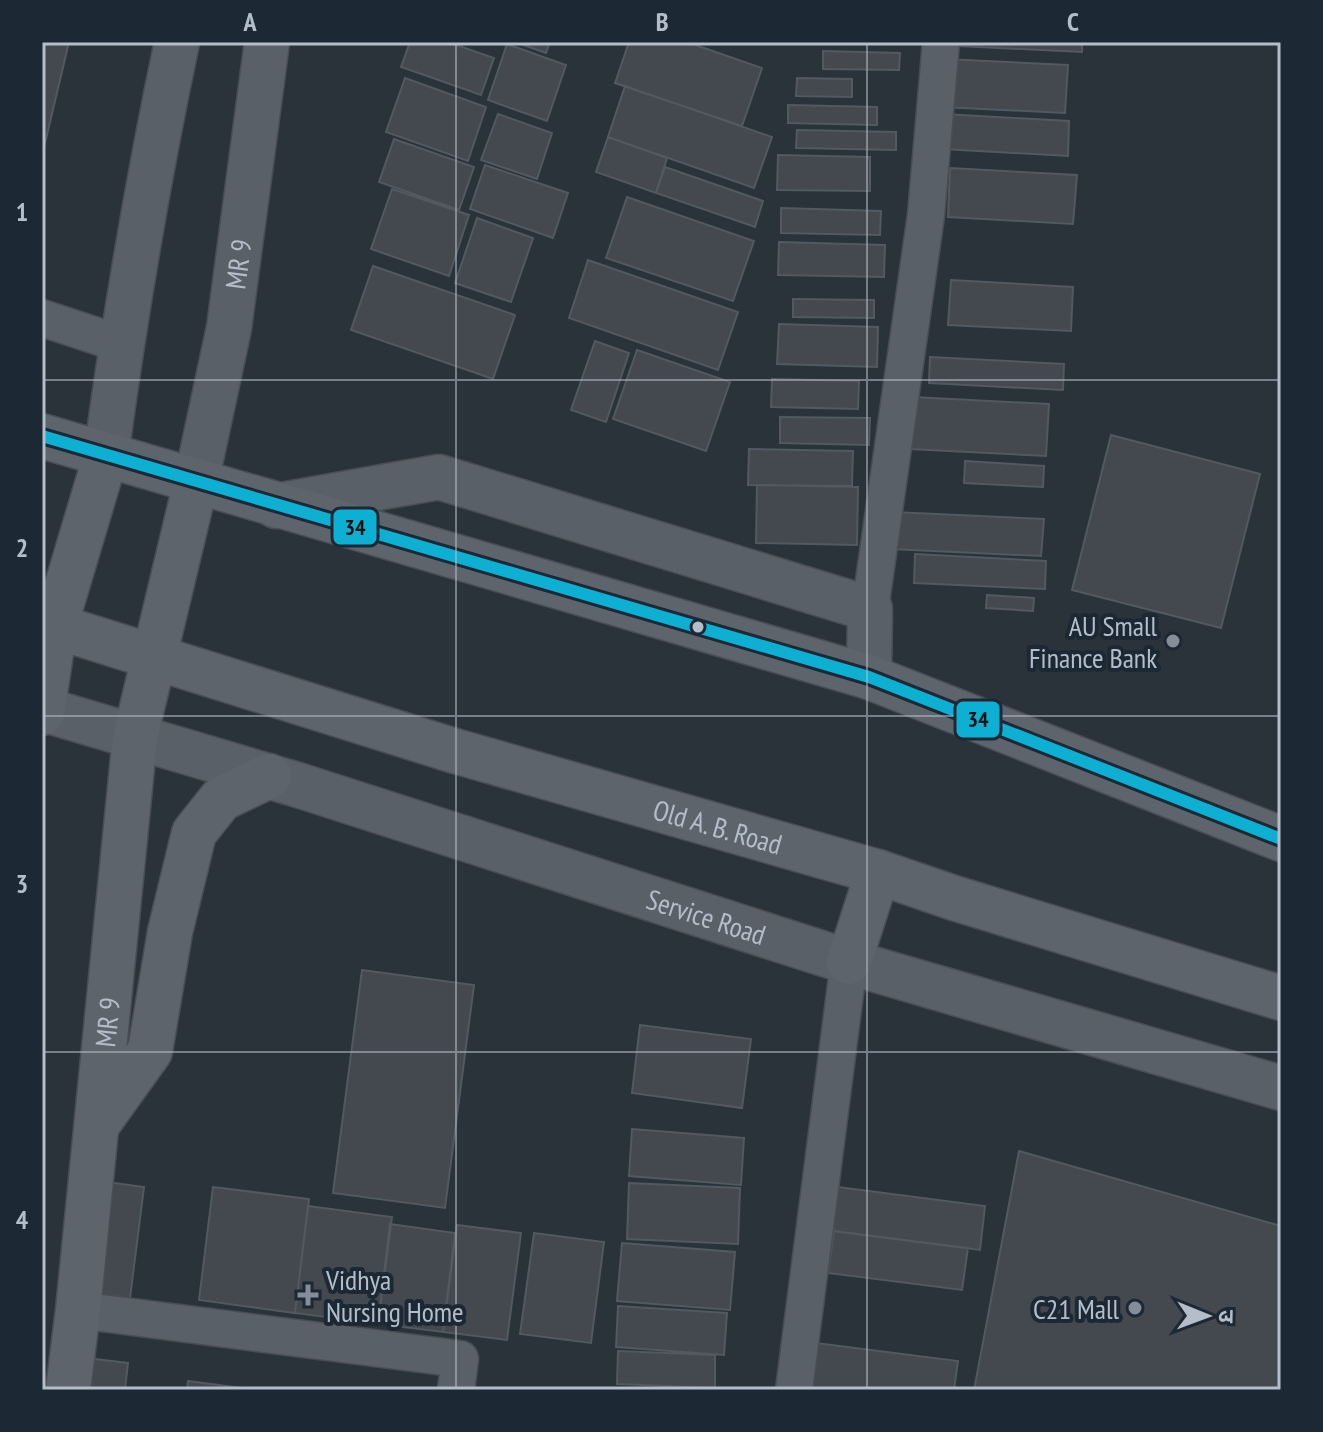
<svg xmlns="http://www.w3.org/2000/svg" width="1323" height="1432" viewBox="0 0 1323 1432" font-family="'PT Sans Narrow','Noto Sans Devanagari',sans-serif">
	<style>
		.building { fill: #43494f; stroke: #525961; stroke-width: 2 }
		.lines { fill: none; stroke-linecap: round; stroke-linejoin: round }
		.minor-casing { stroke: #484e54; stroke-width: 39 }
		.tertiary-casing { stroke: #484e54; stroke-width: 47 }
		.secondary-casing { stroke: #484e54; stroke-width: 47 }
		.minor { stroke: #5a6067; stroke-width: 36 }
		.tertiary { stroke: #5a6067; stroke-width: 44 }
		.secondary { stroke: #5e646c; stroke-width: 44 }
		.bus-1-casing { stroke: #1d2835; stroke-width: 18 }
		.bus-1 { stroke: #0dafd3; stroke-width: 12 }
		.grid { fill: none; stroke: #b4beca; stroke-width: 2; stroke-opacity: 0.55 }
		.bus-dot { fill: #b4beca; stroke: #1d2835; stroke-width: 3 }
		.poi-dot { fill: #848d98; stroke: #1d2835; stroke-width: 3 }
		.labels { text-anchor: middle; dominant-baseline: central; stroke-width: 8; stroke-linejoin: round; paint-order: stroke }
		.street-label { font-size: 28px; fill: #b4beca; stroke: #1d2835 }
		.poi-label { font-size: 28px; fill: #b4beca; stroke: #1d2835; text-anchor: end }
		.line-badge { stroke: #1d2835; stroke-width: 3 }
		.pale-badge-label { font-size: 22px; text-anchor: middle; font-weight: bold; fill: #111 }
		.neatline { fill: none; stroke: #b4beca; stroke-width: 3 }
		.grid-label { font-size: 26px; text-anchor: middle; font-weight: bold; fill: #b4beca }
	</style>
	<rect width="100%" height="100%" fill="#2a323a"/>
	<path class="building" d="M 42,42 L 69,42 L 42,156 Z
		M 410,42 L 448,42 L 494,58 L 481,95 L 401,67 Z
		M 515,42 L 550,42 L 546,53 Z
		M 629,42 L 687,42 L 762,68 L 742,126 L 615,83 Z
		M 959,42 L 1082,42 L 1082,52 L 959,46 Z
		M 507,44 L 566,65 L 547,121 L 488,100 Z
		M 823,51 L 900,53 L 899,70 L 823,69 Z
		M 945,59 L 1068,65 L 1065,113 L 943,107 Z
		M 405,78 L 486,107 L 468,161 L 386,132 Z
		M 797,78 L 852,79 L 852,97 L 796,96 Z
		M 625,86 L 772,137 L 754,188 L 608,137 Z
		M 788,105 L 877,107 L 877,125 L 788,123 Z
		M 498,114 L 552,133 L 537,179 L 481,160 Z
		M 944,114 L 1069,121 L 1068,156 L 943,149 Z
		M 797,130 L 896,132 L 896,150 L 796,148 Z
		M 608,137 L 667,158 L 656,193 L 596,172 Z
		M 394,139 L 474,167 L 459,210 L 379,182 Z
		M 778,155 L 870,157 L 870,191 L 777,190 Z
		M 485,165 L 568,193 L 553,238 L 470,209 Z
		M 665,167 L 763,201 L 755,227 L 656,193 Z
		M 950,168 L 1077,175 L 1073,224 L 948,217 Z
		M 392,189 L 469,215 L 449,276 L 371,249 Z
		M 627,197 L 754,241 L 733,301 L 606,258 Z
		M 781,208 L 881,211 L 880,235 L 781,233 Z
		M 477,218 L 533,238 L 511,302 L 455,283 Z
		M 779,242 L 885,245 L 884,277 L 778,275 Z
		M 588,260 L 738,312 L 718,370 L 569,318 Z
		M 373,266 L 515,315 L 493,379 L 351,330 Z
		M 951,280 L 1073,287 L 1071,331 L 948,325 Z
		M 793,299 L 874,300 L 874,318 L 793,317 Z
		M 779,324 L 878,327 L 877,367 L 777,364 Z
		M 595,341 L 629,353 L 606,422 L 571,410 Z
		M 637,350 L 730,382 L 706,451 L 613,419 Z
		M 930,357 L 1064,364 L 1063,390 L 929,383 Z
		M 772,379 L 859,381 L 858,409 L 771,407 Z
		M 913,397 L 1049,404 L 1046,456 L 910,449 Z
		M 780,417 L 870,418 L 869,445 L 780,443 Z
		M 1111,435 L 1260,474 L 1221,628 L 1072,590 Z
		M 749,449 L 853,451 L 852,486 L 748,485 Z
		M 965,461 L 1044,466 L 1043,487 L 964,483 Z
		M 757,485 L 858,487 L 857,545 L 756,543 Z
		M 893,512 L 1044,519 L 1041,556 L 891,549 Z
		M 915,554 L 1046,561 L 1045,589 L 914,583 Z
		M 987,595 L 1034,598 L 1033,611 L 986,608 Z
		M 362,970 L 474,985 L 445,1208 L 333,1193 Z
		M 640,1025 L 751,1039 L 742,1108 L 632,1093 Z
		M 632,1129 L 744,1138 L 741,1185 L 629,1176 Z
		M 1019,1151 L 1281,1226 L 1281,1390 L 974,1390 Z
		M 100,1181 L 144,1187 L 128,1314 L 83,1308 Z
		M 629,1183 L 740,1188 L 738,1244 L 627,1239 Z
		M 213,1187 L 309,1199 L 295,1313 L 199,1300 Z
		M 838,1187 L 985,1206 L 980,1250 L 832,1231 Z
		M 308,1206 L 392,1217 L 378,1324 L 295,1313 Z
		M 390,1224 L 455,1233 L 443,1332 L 378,1324 Z
		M 457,1225 L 521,1233 L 507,1340 L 443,1332 Z
		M 834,1231 L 968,1248 L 962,1290 L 828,1273 Z
		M 534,1233 L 604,1242 L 591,1343 L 520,1334 Z
		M 622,1243 L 735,1252 L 730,1310 L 617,1301 Z
		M 618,1306 L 727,1313 L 724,1355 L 616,1347 Z
		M 816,1343 L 958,1361 L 954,1390 L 811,1388 Z
		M 618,1351 L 715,1355 L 715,1388 L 617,1384 Z
		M 86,1358 L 128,1363 L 125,1390 L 82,1390 Z
		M 188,1381 L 257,1390 L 187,1390 Z"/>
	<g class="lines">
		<g class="minor-casing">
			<path id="minor" d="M 42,318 L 121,344
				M 870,609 L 926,215 L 941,42
				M 78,1310 L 460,1359 L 456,1390
				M 794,1390 L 849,962"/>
		</g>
		<g class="tertiary-casing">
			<g id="tertiary">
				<path d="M 106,455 C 125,316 148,179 177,42"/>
				<path id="s1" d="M 196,482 L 229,328 L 267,42"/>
				<path d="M 276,506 L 439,477 L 870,609 L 869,677"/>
				<path id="s2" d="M 42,709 L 298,785 L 849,962 L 1281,1088"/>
			</g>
		</g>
		<g class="secondary-casing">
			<g id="secondary">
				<path d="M 42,436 L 869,677 L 1281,839"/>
				<path id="s3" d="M 42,622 L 455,751 L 878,872 L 954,898 L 1281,998"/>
				<path d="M 42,713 L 55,626 L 106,455"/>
				<path d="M 849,962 L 878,872"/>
				<path d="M 97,1125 L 150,1051 L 170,932 L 194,833 L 221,799 L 269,776"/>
				<path id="s4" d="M 68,1390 L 78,1310 L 135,737 L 196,482"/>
			</g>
		</g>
		<use href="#minor" class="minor"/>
		<use href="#tertiary" class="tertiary"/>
		<use href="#secondary" class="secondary"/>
		<g class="bus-1-casing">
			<path id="bus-1" d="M 42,436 L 869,677 L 1281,839"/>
		</g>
		<use href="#bus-1" class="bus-1"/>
	</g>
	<path class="grid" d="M 456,42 L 456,1390M 867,42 L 867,1390M 42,380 L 1281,380M 42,716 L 1281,716M 42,1052 L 1281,1052"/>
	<circle class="bus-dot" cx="698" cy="627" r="7"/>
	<g class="poi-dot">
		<circle cx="1173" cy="641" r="8"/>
		<path d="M304 1283h8v8h8v8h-8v8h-8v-8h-8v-8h8z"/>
		<circle cx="1135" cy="1308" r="8"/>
	</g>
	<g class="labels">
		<g class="street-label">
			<text stroke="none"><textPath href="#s1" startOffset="222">MR 9</textPath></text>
			<text stroke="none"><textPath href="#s3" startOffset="706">Old A. B. Road</textPath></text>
			<text stroke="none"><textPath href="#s2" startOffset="696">Service Road</textPath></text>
			<text stroke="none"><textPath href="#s4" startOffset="370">MR 9</textPath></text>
		</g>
		<g class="poi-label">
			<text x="1157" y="625">AU Small<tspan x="1157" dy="32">Finance Bank</tspan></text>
			<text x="326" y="1279" text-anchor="start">Vidhya<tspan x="326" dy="32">Nursing Home</tspan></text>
			<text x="1119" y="1308">C21 Mall</text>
		</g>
	</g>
	<g class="line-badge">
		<rect x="332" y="508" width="46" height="38" rx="8" fill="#0dafd3"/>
		<rect x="955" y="700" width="46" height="39" rx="8" fill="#0dafd3"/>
	</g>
	<g class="pale-badge-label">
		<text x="355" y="535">34</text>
		<text x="978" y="727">34</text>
	</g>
	<rect width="1323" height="1432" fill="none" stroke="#1d2835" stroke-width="88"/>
	<g transform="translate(1207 1316) rotate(91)" stroke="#1d2835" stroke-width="6" paint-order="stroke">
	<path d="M0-6L14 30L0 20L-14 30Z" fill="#b4beca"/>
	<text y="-12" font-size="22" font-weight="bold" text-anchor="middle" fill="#b4beca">उ</text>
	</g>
	<rect x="44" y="44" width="1235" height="1344" class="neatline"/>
	<g class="grid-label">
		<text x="250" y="31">A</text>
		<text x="662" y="31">B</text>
		<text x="1073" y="31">C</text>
		<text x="22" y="221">1</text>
		<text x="22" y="557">2</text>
		<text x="22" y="893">3</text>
		<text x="22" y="1229">4</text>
	</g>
</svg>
